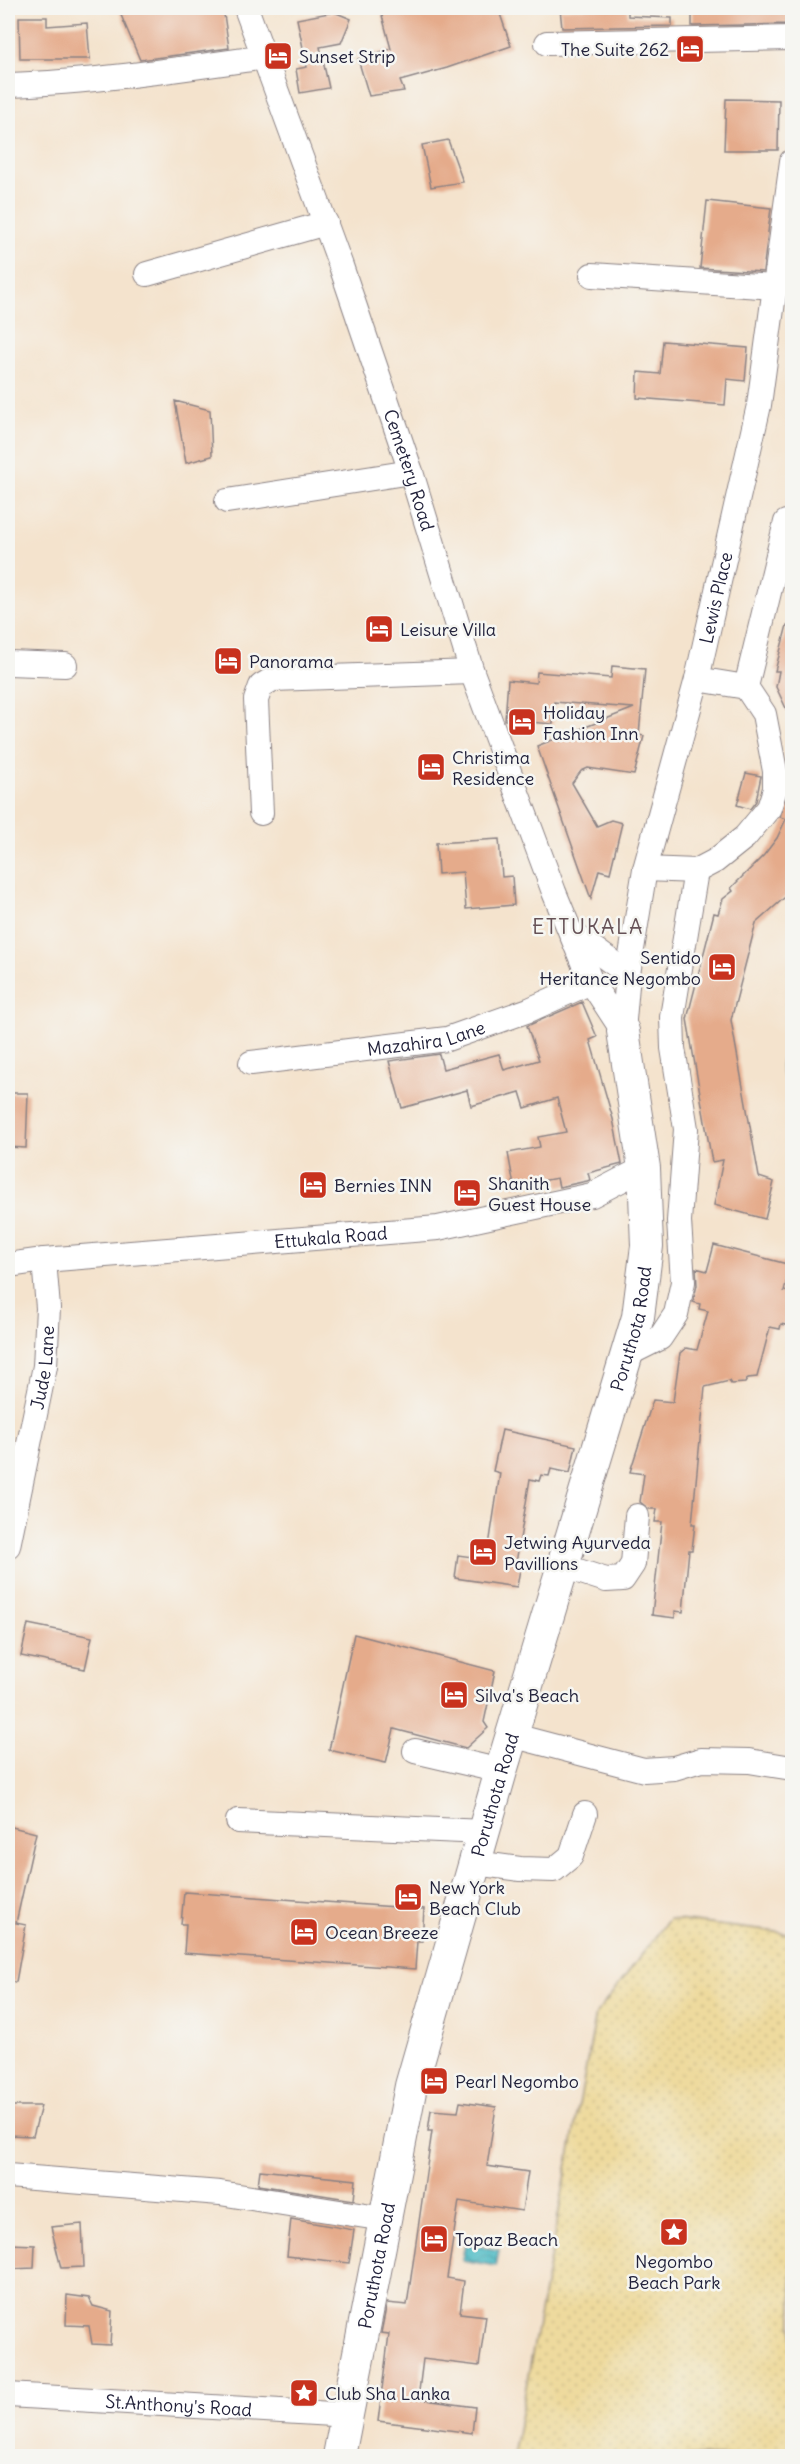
<svg xmlns="http://www.w3.org/2000/svg" width="800" height="2464" viewBox="0 0 800 2464" font-family="Delius,sans-serif">
	<style>
		.sand { fill: url(#sand-dots); stroke: #887e6c; stroke-width: 1.5 }
		.water { fill: url(#water-waves); stroke: #386e80; stroke-width: 1.5 }
		.building { fill: #e5ab8b }
		.lines { fill: none; stroke-linecap: round; stroke-linejoin: round }
		.minor-casing { stroke: #8b8284; stroke-width: 26 }
		.major-casing { stroke: #8b8284; stroke-width: 34 }
		.minor { stroke: #fff; stroke-width: 24 }
		.major { stroke: #fff; stroke-width: 32 }
		.labels { text-anchor: middle; dominant-baseline: central; stroke-width: 5; stroke-linejoin: round; paint-order: stroke }
		.poi-label { font-size: 18px; fill: #22223b; stroke: #f6f6f2; text-anchor: start }
		.street-label { font-size: 18px; fill: #22223b; stroke: #f6f6f2 }
		.quarter-label { font-size: 21px; letter-spacing: 1.5px; fill: #665257; stroke: #f6f6f2 }
	</style>
	<defs>
		<pattern id="sand-dots" width="8" height="8" patternUnits="userSpaceOnUse" patternTransform="scale(1.5)"><rect width="8" height="8" fill="#eeda9e"/><path d="M2 2h.1M6 6h.1" fill="none" stroke="#ccbb89" stroke-width="1.8" stroke-linecap="round"/></pattern>
		<pattern id="water-waves" width="16" height="10" patternUnits="userSpaceOnUse" patternTransform="scale(1.5)"><rect width="16" height="10" fill="#4dbbc5"/><path d="M0 5q4-4 8 0t8 0" fill="none" stroke="#4098a1"/></pattern>
	</defs>
	<rect width="100%" height="100%" fill="#f6f6f2"/>
	<filter id="ink" filterUnits="userSpaceOnUse"><feTurbulence type="fractalNoise" baseFrequency=".0167" numOctaves="2"/><feDisplacementMap in="SourceGraphic" scale="12" xChannelSelector="R" yChannelSelector="G"/><feConvolveMatrix kernelMatrix="1 2 1 2 8 2 1 2 1" color-interpolation-filters="sRGB"/></filter>
	<filter id="wash" filterUnits="userSpaceOnUse"><feTurbulence type="fractalNoise" baseFrequency=".008" numOctaves="4" result="noise"/><feDisplacementMap in="SourceGraphic" scale="24" xChannelSelector="R" yChannelSelector="G"/><feGaussianBlur stdDeviation="1.35" result="paint"/><feColorMatrix in="noise" values="0 0 0 0 0 0 0 0 0 0 0 0 0 0 0 0 0 1.4 0 .05"/><feComposite in="paint" operator="in"/></filter>
	<g filter="url(#wash)">
		<rect width="100%" height="100%" fill="#f4e3cd"/>
		<path class="sand" d="M 669,1919 L 792,1934 L 792,2456 L 513,2456 L 596,2014 Z"/>
		<path class="water" d="M 792,1045 L 792,1086 C 777,1075 778,1057 792,1045 Z
			M 465,2244 L 499,2250 L 496,2266 L 462,2260 Z"/>
		<g id="blocks">
			<path class="building" d="M 118,8 L 223,8 L 229,48 L 140,60 Z
				M 380,8 L 498,8 L 511,46 L 447,68 L 400,81 L 404,91 L 369,96 L 358,59 L 391,49 Z
				M 576,8 L 628,8 L 628,16 L 672,18 L 672,26 L 562,28 L 560,9 Z
				M 692,8 L 792,8 L 792,24 L 692,26 Z
				M 334,12 L 351,19 L 341,43 L 320,47 L 329,88 L 300,93 L 296,69 L 307,67 L 297,19 Z
				M 19,17 L 47,17 L 47,26 L 87,23 L 90,59 L 20,59 Z
				M 726,99 L 779,100 L 778,150 L 724,150 Z
				M 448,140 L 463,182 L 431,187 L 422,145 Z
				M 707,201 L 771,208 L 763,272 L 700,268 Z
				M 663,341 L 748,348 L 745,381 L 727,379 L 725,405 L 637,398 L 638,372 L 660,374 Z
				M 175,401 L 210,410 L 212,456 L 186,463 Z
				M 787,625 L 792,626 L 792,721 L 776,687 L 779,671 L 775,671 Z
				M 612,666 L 645,669 L 639,735 L 644,736 L 634,775 L 588,768 L 581,771 L 572,783 L 597,826 L 611,820 L 622,823 L 610,873 L 599,870 L 591,899 L 537,746 L 634,708 L 554,702 L 553,724 L 505,720 L 508,680 L 536,683 L 537,672 L 611,678 Z
				M 746,773 L 761,776 L 756,801 L 750,809 L 737,805 Z
				M 789,783 L 792,784 L 792,891 L 756,923 L 731,1020 L 759,1177 L 774,1182 L 765,1219 L 714,1205 L 723,1160 L 712,1162 L 687,1019 L 714,913 L 718,914 L 723,899 L 733,891 L 731,888 L 764,855 L 777,838 L 786,819 L 780,817 Z
				M 499,839 L 502,877 L 512,876 L 514,905 L 466,909 L 463,872 L 438,874 L 436,843 Z
				M 582,1002 L 597,1037 L 590,1040 L 613,1119 L 622,1164 L 588,1173 L 590,1180 L 587,1181 L 559,1187 L 557,1178 L 514,1186 L 508,1153 L 540,1147 L 538,1137 L 566,1132 L 557,1098 L 525,1108 L 520,1092 L 471,1106 L 467,1090 L 402,1108 L 389,1061 L 439,1054 L 443,1069 L 499,1054 L 504,1070 L 539,1060 L 527,1026 Z
				M 8,1093 L 28,1093 L 26,1148 L 8,1147 Z
				M 714,1245 L 791,1265 L 784,1291 L 792,1293 L 792,1326 L 781,1324 L 780,1329 L 770,1327 L 757,1377 L 748,1378 L 745,1383 L 731,1384 L 729,1381 L 705,1387 L 692,1524 L 695,1524 L 692,1550 L 689,1550 L 683,1612 L 675,1611 L 675,1618 L 652,1615 L 662,1522 L 655,1522 L 657,1509 L 649,1509 L 640,1502 L 644,1474 L 630,1472 L 653,1400 L 673,1402 L 680,1353 L 686,1348 L 697,1350 L 708,1311 L 699,1309 L 700,1304 L 693,1302 L 697,1285 L 696,1268 L 707,1271 Z
				M 502,1430 L 576,1446 L 570,1473 L 551,1469 L 549,1476 L 541,1475 L 539,1481 L 530,1479 L 516,1563 L 521,1563 L 517,1587 L 455,1578 L 458,1555 L 487,1559 L 500,1473 L 493,1471 Z
				M 28,1624 L 92,1637 L 85,1669 L 21,1656 Z
				M 354,1634 L 495,1671 L 484,1722 L 488,1728 L 466,1748 L 394,1729 L 386,1763 L 329,1750 Z
				M 8,1826 L 36,1833 L 16,1923 L 26,1925 L 16,1982 L 8,1982 Z
				M 184,1892 L 424,1909 L 422,1941 L 417,1941 L 415,1969 L 184,1953 L 186,1924 L 181,1924 Z
				M 460,2102 L 496,2107 L 487,2166 L 528,2172 L 522,2211 L 459,2201 L 447,2278 L 464,2281 L 460,2313 L 486,2316 L 479,2366 L 423,2359 L 418,2399 L 475,2407 L 472,2433 L 378,2421 L 389,2334 L 381,2333 L 387,2303 L 407,2305 L 432,2131 L 428,2131 L 431,2110 L 458,2112 Z
				M 8,2106 L 41,2106 L 33,2136 L 8,2135 Z
				M 260,2170 L 356,2180 L 354,2200 L 258,2185 Z
				M 291,2219 L 354,2230 L 349,2263 L 287,2256 Z
				M 82,2224 L 84,2267 L 61,2268 L 51,2227 Z
				M 9,2244 L 35,2245 L 34,2268 L 10,2269 Z
				M 67,2295 L 89,2298 L 93,2306 L 112,2311 L 110,2345 L 92,2344 L 89,2326 L 66,2325 Z"/>
		</g>
	</g>
	<g filter="url(#ink)">
		<use href="#blocks" fill-opacity="0" stroke="#8b8284" stroke-width="1.5"/>
		<g class="lines">
			<g class="minor-casing">
				<g id="minor">
					<path id="s1" d="M 246,8 L 341,266 L 411,472 L 472,672 L 554,892 L 591,982 L 623,1031"/>
					<path d="M 547,43 L 792,38"/>
					<path d="M 8,85 C 94,82 180,69 265,57"/>
					<path d="M 147,274 L 326,223"/>
					<path d="M 592,275 L 775,287"/>
					<path d="M 227,501 L 411,472"/>
					<path d="M 8,663 L 65,665"/>
					<path d="M 746,687 L 786,522"/>
					<path d="M 261,813 L 256,700 L 261,686 L 273,679 L 472,672"/>
					<path d="M 645,869 L 696,871 L 715,861 L 745,837 L 769,808 L 775,789 L 775,771 L 764,714 L 746,687 L 697,679"/>
					<path d="M 572,933 L 628,974"/>
					<path id="s2" d="M 623,1031 L 628,974 L 645,869 L 697,679 L 759,405 L 792,161"/>
					<path id="s3" d="M 251,1063 L 447,1039 L 529,1010 L 591,982"/>
					<path id="s4" d="M 8,1265 L 44,1260 L 438,1228 L 592,1195 L 644,1168"/>
					<path d="M 626,1355 L 660,1338 L 676,1314 L 683,1282 L 679,1221 L 686,1129 L 673,1048 L 672,1017 L 696,871"/>
					<path id="s5" d="M 8,1546 L 45,1366 L 48,1308 L 44,1260"/>
					<path d="M 563,1566 L 606,1580 L 623,1579 L 633,1564 L 637,1516"/>
					<path d="M 511,1735 L 644,1770 L 674,1768 L 701,1760 L 749,1761 L 792,1768"/>
					<path d="M 415,1751 L 501,1771"/>
					<path d="M 238,1821 L 484,1832"/>
					<path d="M 475,1863 L 520,1869 L 554,1870 L 571,1856 L 585,1814"/>
					<path d="M 8,2176 L 220,2193 L 384,2219"/>
					<path id="s6" d="M 8,2395 L 349,2415"/>
				</g>
			</g>
			<g class="major-casing">
				<g id="major">
					<path id="s7" d="M 339,2456 L 411,2086 L 501,1771 L 638,1317 L 647,1246 L 644,1168 L 623,1031"/>
				</g>
			</g>
			<use href="#minor" class="minor"/>
			<use href="#major" class="major"/>
		</g>
	</g>
	<defs>
		<g id="hotel-square" transform="scale(1.5)"><rect x="-9" y="-9" width="18" height="18" rx="4" fill="#c8321e" stroke="#f6f6f2"/><path d="M-6-4.5h1.5V1H6V5H4.5V3h-9V5H-6ZM-4 0a1.8 1.8 0 1 1 3.6 0ZM.5 0V-2.5h3Q6-2.5 6 0Z" fill="#fff"/></g>
		<g id="sight-square" transform="scale(1.5)"><rect x="-9" y="-9" width="18" height="18" rx="4" fill="#c8321e" stroke="#f6f6f2"/><path d="M0-6L1.8-2.2L6-1.7L2.9 1.2L3.7 5.4L0 3.3L-3.7 5.4L-2.9 1.2L-6-1.7L-1.8-2.2Z" fill="#fff"/></g>
	</defs>
	<g fill-rule="evenodd">
		<use href="#hotel-square" x="690" y="49"/>
		<use href="#hotel-square" x="278" y="56"/>
		<use href="#hotel-square" x="379" y="629"/>
		<use href="#hotel-square" x="228" y="661"/>
		<use href="#hotel-square" x="522" y="722"/>
		<use href="#hotel-square" x="431" y="767"/>
		<use href="#hotel-square" x="722" y="967"/>
		<use href="#hotel-square" x="313" y="1185"/>
		<use href="#hotel-square" x="467" y="1193"/>
		<use href="#hotel-square" x="483" y="1552"/>
		<use href="#hotel-square" x="454" y="1695"/>
		<use href="#hotel-square" x="408" y="1897"/>
		<use href="#hotel-square" x="304" y="1932"/>
		<use href="#hotel-square" x="434" y="2081"/>
		<use href="#sight-square" x="674" y="2232"/>
		<use href="#hotel-square" x="434" y="2239"/>
		<use href="#sight-square" x="304" y="2393"/>
	</g>
	<g class="labels">
		<g class="poi-label">
			<text x="669" y="49" text-anchor="end">The Suite 262</text>
			<text x="299" y="56">Sunset Strip</text>
			<text x="400" y="629">Leisure Villa</text>
			<text x="249" y="661">Panorama</text>
			<text x="543" y="712">Holiday<tspan x="543" dy="21">Fashion Inn</tspan></text>
			<text x="452" y="757">Christima<tspan x="452" dy="21">Residence</tspan></text>
			<text x="701" y="957" text-anchor="end">Sentido<tspan x="701" dy="21">Heritance Negombo</tspan></text>
			<text x="488" y="1183">Shanith<tspan x="488" dy="21">Guest House</tspan></text>
			<text x="334" y="1185">Bernies INN</text>
			<text x="504" y="1542">Jetwing Ayurveda<tspan x="504" dy="21">Pavillions</tspan></text>
			<text x="475" y="1695">Silva's Beach</text>
			<text x="429" y="1887">New York<tspan x="429" dy="21">Beach Club</tspan></text>
			<text x="325" y="1932">Ocean Breeze</text>
			<text x="455" y="2081">Pearl Negombo</text>
			<text x="455" y="2239">Topaz Beach</text>
			<text x="674" y="2261" text-anchor="middle">Negombo<tspan x="674" dy="21">Beach Park</tspan></text>
			<text x="325" y="2393">Club Sha Lanka</text>
		</g>
		<g class="street-label">
			<text stroke="none"><textPath href="#s1" startOffset="490">Cemetery Road</textPath></text>
			<text stroke="none"><textPath href="#s2" startOffset="444">Lewis Place</textPath></text>
			<text stroke="none"><textPath href="#s3" startOffset="177">Mazahira Lane</textPath></text>
			<text stroke="none"><textPath href="#s4" startOffset="324">Ettukala Road</textPath></text>
			<text stroke="none"><textPath href="#s7" startOffset="1166">Poruthota Road</textPath></text>
			<text stroke="none"><textPath href="#s5" startOffset="182">Jude Lane</textPath></text>
			<text stroke="none"><textPath href="#s7" startOffset="680">Poruthota Road</textPath></text>
			<text stroke="none"><textPath href="#s7" startOffset="194">Poruthota Road</textPath></text>
			<text stroke="none"><textPath href="#s6" startOffset="171">St.Anthony's Road</textPath></text>
		</g>
		<g class="quarter-label">
			<text x="588" y="926">ETTUKALA</text>
		</g>
	</g>
	<rect width="800" height="2464" fill="none" stroke="#f6f6f2" stroke-width="30"/>
</svg>
